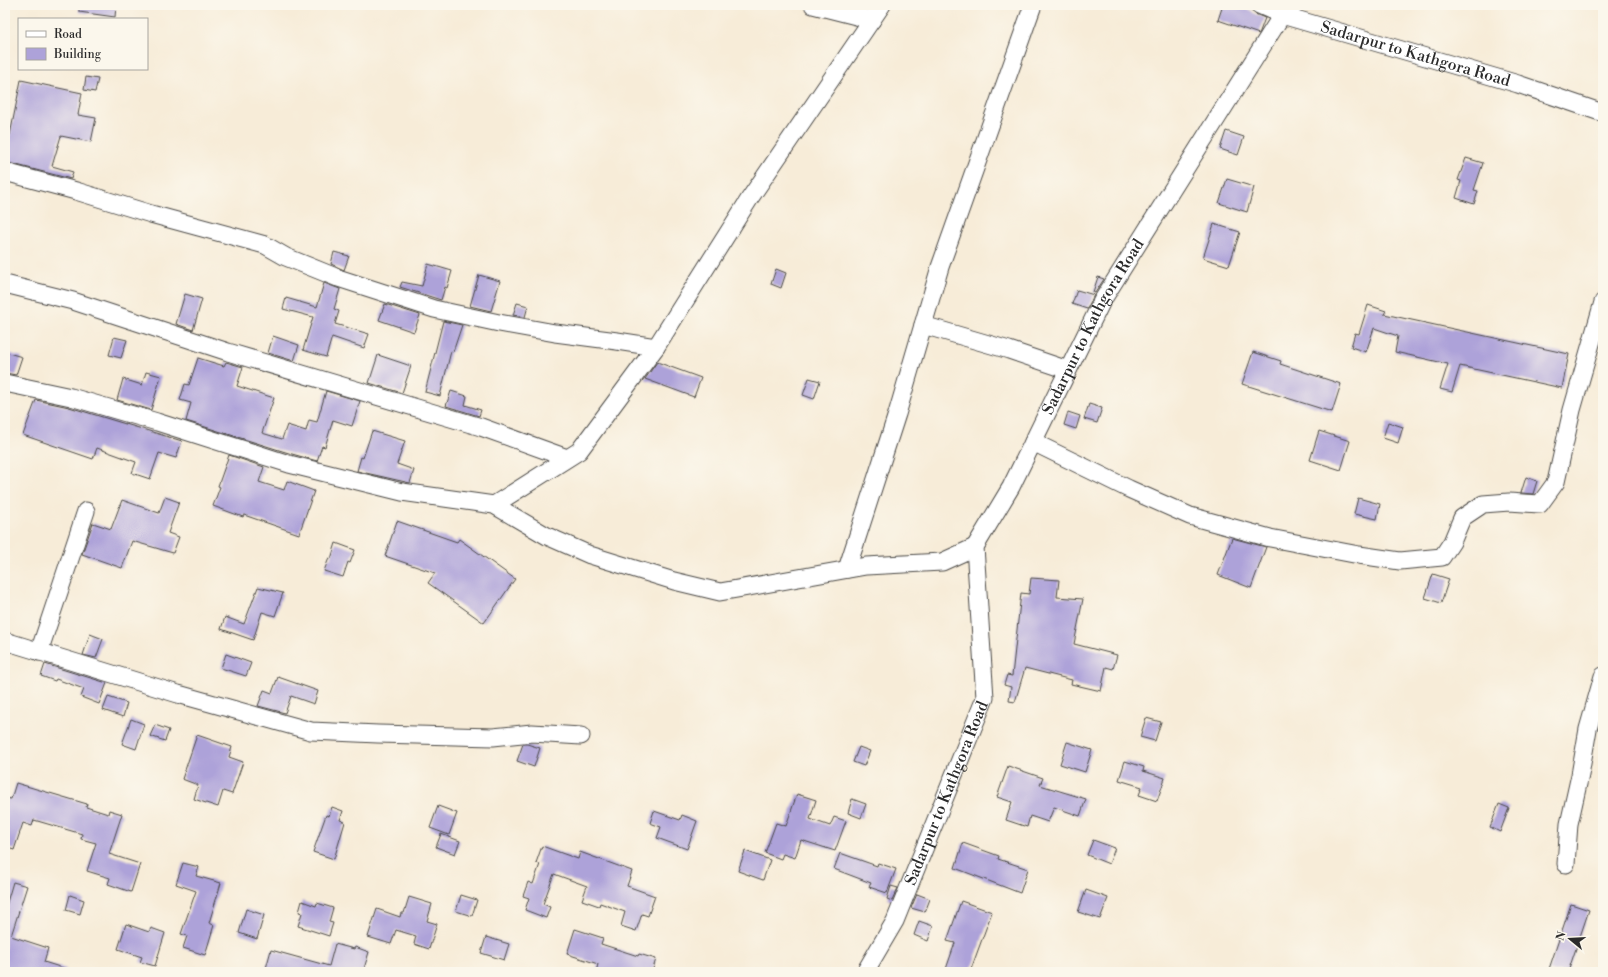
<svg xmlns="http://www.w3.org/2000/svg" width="1608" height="977" viewBox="0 0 1608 977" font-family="'Libre Bodoni',serif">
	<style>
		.building { fill: #ada2d9 }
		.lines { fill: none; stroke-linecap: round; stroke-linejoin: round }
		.minor-casing { stroke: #4a4845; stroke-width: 19 }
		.minor { stroke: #fff; stroke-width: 17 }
		.labels { text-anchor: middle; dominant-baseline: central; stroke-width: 3; stroke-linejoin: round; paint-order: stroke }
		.street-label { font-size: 16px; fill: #2b2b2b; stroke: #fbf7ec }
	</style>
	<rect width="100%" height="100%" fill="#fbf7ec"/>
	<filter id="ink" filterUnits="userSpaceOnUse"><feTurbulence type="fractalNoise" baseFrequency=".025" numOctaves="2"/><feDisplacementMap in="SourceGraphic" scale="8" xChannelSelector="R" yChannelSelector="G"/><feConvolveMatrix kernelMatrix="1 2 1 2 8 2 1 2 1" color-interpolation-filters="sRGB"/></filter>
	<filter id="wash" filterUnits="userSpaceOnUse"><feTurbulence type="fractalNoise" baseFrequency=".012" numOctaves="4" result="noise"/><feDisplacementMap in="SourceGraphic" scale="16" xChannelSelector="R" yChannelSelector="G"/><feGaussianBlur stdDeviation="0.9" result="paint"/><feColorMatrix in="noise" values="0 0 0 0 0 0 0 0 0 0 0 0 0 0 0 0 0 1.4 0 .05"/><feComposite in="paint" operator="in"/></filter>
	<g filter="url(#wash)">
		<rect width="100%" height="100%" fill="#f7ecd8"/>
		<g id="blocks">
			<path class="building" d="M 79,5 L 116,5 L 115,17 L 79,12 Z
				M 1223,5 L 1236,5 L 1250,10 L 1255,14 L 1265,18 L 1259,34 L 1218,20 Z
				M 86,77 L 98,79 L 95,92 L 84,90 Z
				M 21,80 L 82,93 L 78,115 L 96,118 L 91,142 L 61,136 L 52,166 L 73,172 L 71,179 L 5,162 L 5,134 L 10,135 Z
				M 1226,131 L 1244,137 L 1238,155 L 1220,149 Z
				M 1466,158 L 1483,163 L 1474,190 L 1478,191 L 1474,204 L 1456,198 L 1461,181 L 1458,180 Z
				M 1227,179 L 1254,187 L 1247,212 L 1219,203 Z
				M 1214,224 L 1240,232 L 1229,266 L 1203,258 Z
				M 334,252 L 349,256 L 344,270 L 331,264 Z
				M 428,264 L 452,271 L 447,288 L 445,287 L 441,300 L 400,287 L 402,282 L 422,286 Z
				M 776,269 L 786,273 L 781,288 L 771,284 Z
				M 479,275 L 500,281 L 491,311 L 470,306 Z
				M 1098,277 L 1104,279 L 1095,293 L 1093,292 Z
				M 324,283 L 340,289 L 334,309 L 339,311 L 335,324 L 369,334 L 364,348 L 332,337 L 326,357 L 303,350 L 313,317 L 283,309 L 286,298 L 317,307 Z
				M 1077,290 L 1094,295 L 1087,309 L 1072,304 Z
				M 185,294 L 202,299 L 193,330 L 176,324 Z
				M 517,303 L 528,306 L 525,317 L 513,315 Z
				M 385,304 L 420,315 L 414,332 L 379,320 Z
				M 1368,305 L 1386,311 L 1384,314 L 1569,354 L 1562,388 L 1460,366 L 1452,392 L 1440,389 L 1448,364 L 1395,352 L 1398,336 L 1374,328 L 1366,352 L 1351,347 L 1355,333 L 1359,334 Z
				M 443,321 L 462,325 L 453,352 L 451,351 L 440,396 L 425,392 Z
				M 273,336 L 299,345 L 294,361 L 268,353 Z
				M 114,337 L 127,340 L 121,358 L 109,355 Z
				M 5,352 L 22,357 L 16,375 L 5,373 Z
				M 1253,352 L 1281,361 L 1280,364 L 1341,384 L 1332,412 L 1242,384 Z
				M 378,355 L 411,366 L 402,393 L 369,383 Z
				M 198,358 L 224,366 L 226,362 L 243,367 L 237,386 L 274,398 L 262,433 L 282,439 L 287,425 L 306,431 L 309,420 L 317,422 L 326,391 L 360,401 L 352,426 L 333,420 L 325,447 L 322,446 L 317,461 L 292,454 L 186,421 L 191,403 L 180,400 L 185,384 L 189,385 Z
				M 657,362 L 701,378 L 694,397 L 645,379 Z
				M 146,372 L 161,376 L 151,410 L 117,400 L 123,379 L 142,385 Z
				M 809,378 L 820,381 L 814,399 L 803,395 Z
				M 451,391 L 467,396 L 465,405 L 481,410 L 479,416 L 446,406 Z
				M 36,400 L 69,407 L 182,441 L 176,458 L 159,453 L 150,479 L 132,473 L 136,462 L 97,448 L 93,459 L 23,435 Z
				M 1089,404 L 1102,408 L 1097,423 L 1084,419 Z
				M 1068,412 L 1080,416 L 1076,429 L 1064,425 Z
				M 1388,422 L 1403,427 L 1398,443 L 1383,438 Z
				M 372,431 L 405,441 L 397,464 L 414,470 L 410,483 L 357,471 L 361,457 L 363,458 Z
				M 1319,431 L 1350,441 L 1341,470 L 1310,460 Z
				M 229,455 L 264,467 L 259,482 L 284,490 L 287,481 L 314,491 L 299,534 L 244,515 L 243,517 L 213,506 L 220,487 L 218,486 Z
				M 1526,477 L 1537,481 L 1533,494 L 1521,493 Z
				M 165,497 L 179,502 L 168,533 L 179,537 L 173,553 L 132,541 L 122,568 L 82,554 L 93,523 L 111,529 L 122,500 L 159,513 Z
				M 1358,498 L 1380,504 L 1377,519 L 1354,514 Z
				M 397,521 L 457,542 L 459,539 L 515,579 L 484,623 L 428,583 L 435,573 L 385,556 Z
				M 1232,538 L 1266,547 L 1251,588 L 1218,575 Z
				M 336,543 L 355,550 L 350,563 L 348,562 L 343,577 L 324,571 L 329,558 L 331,559 Z
				M 1433,574 L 1449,579 L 1441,603 L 1425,598 Z
				M 1031,578 L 1059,580 L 1057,597 L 1083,599 L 1074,644 L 1117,655 L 1113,669 L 1106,667 L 1101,691 L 1071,684 L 1072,680 L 1025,668 L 1015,702 L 1009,701 L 1011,687 L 1004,685 L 1007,675 L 1012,676 L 1021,593 L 1029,594 Z
				M 258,587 L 283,593 L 275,616 L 262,612 L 253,640 L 221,629 L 225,617 L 244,624 Z
				M 90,634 L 103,639 L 96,658 L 83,655 Z
				M 226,654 L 251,663 L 246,676 L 221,668 Z
				M 45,664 L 107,683 L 99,704 L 81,697 L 84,689 L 56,679 L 55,681 L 41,676 Z
				M 278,677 L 318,691 L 314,704 L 291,696 L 285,713 L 258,706 L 264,690 L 272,693 Z
				M 108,697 L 127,703 L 123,717 L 103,710 Z
				M 1146,718 L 1161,722 L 1155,741 L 1140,737 Z
				M 131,719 L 144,724 L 136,749 L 122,744 Z
				M 155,725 L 169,730 L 165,741 L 150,736 Z
				M 197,735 L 232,747 L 229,757 L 243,762 L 232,794 L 223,791 L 218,807 L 194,799 L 198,785 L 182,779 Z
				M 1067,742 L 1092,750 L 1085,772 L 1060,764 Z
				M 523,744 L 527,744 L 540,748 L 534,767 L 517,761 Z
				M 859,747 L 870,751 L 864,766 L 853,762 Z
				M 1125,761 L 1144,767 L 1143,771 L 1165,778 L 1157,801 L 1139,795 L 1142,787 L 1119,780 Z
				M 1008,766 L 1043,778 L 1040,785 L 1086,799 L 1080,816 L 1054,807 L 1048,822 L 1030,816 L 1027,827 L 1006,820 L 1012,802 L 997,797 Z
				M 16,783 L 87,804 L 86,807 L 108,814 L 109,810 L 122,814 L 109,854 L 140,864 L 131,892 L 108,884 L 110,878 L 87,871 L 96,843 L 81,839 L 82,834 L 34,820 L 32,826 L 23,823 L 14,850 L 5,847 L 5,798 L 11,799 Z
				M 797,794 L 816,800 L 810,819 L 830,826 L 834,817 L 846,821 L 835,851 L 801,840 L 795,858 L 783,854 L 781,859 L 765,853 L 776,823 L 786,826 Z
				M 852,799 L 866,804 L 861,818 L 848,813 Z
				M 1499,804 L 1509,808 L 1500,832 L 1490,827 Z
				M 438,806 L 457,813 L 449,835 L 430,828 Z
				M 332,807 L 343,811 L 340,820 L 345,822 L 334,859 L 313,852 L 326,815 L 329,816 Z
				M 654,811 L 680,820 L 682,815 L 697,821 L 687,849 L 657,838 L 661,827 L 650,823 Z
				M 441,834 L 460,841 L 455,854 L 436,847 Z
				M 1093,840 L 1115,848 L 1109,864 L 1087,855 Z
				M 963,843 L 999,856 L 998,859 L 1028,869 L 1020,893 L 955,868 Z
				M 542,846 L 578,859 L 580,852 L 632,871 L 627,886 L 655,896 L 648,916 L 642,914 L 636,931 L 621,926 L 625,912 L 600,903 L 599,906 L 582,900 L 587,886 L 554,874 L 543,904 L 550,907 L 546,918 L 525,910 L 529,898 L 523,896 L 528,882 L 533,884 L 540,864 L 536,863 Z
				M 745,851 L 770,860 L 763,880 L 738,871 Z
				M 840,853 L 877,866 L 878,863 L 896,869 L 887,893 L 869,887 L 871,883 L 834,869 Z
				M 183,863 L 199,867 L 196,876 L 221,883 L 209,923 L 214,925 L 205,955 L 183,948 L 187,936 L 181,934 L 196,891 L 176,884 Z
				M 13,882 L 27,886 L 11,936 L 48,948 L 44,962 L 66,969 L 66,972 L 5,972 L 5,909 Z
				M 891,886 L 898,888 L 892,901 L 887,899 Z
				M 1086,890 L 1108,898 L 1100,919 L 1078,912 Z
				M 917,894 L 930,899 L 925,912 L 911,908 Z
				M 70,895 L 84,900 L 80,914 L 66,910 Z
				M 461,895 L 477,900 L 472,916 L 456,911 Z
				M 409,897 L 432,904 L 427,921 L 437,924 L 429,949 L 414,944 L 416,936 L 396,930 L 391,944 L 368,937 L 377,909 L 400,917 L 401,913 L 404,913 Z
				M 302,901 L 316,906 L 317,903 L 333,908 L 329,922 L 333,923 L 329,936 L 298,926 L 302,913 L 299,912 Z
				M 961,901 L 992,912 L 970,972 L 945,972 L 955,943 L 947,941 Z
				M 1571,904 L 1589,910 L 1568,972 L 1548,972 Z
				M 246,909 L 264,915 L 257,939 L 239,933 Z
				M 919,921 L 933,926 L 928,941 L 914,935 Z
				M 126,924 L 149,932 L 151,928 L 165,933 L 155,966 L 140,962 L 142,957 L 118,949 Z
				M 575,929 L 603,938 L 601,944 L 638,956 L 639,954 L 656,959 L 652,972 L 596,972 L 598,964 L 567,954 Z
				M 486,937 L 509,944 L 504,960 L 481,953 Z
				M 335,944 L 354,949 L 355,947 L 369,952 L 363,972 L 265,972 L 271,950 L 329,966 Z"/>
		</g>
	</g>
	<g filter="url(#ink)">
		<use href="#blocks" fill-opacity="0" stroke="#4a4845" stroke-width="1"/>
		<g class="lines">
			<g class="minor-casing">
				<g id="minor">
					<path d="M 813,5 L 872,20"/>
					<path d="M 1259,5 L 1282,15 L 1291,5"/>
					<path d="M 5,172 L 76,191 L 151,214 L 265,245 L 286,257 L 338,278 L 434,309 L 499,323 L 555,333 L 617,341 L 656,347"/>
					<path d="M 5,284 L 73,301 L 228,352 L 481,427 L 567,458"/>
					<path d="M 923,325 L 1009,350 L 1068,370"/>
					<path d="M 5,383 L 71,397 L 157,422 L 289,464 L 402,492 L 494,505 L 547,536 L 590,555 L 674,581 L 720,592 L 866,566 L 942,562 L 975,547"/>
					<path d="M 1033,442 L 1129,489 L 1190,516 L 1270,538 L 1359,555 L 1400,561 L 1442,557 L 1452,542 L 1462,518 L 1483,504 L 1509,502 L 1540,504 L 1556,482 L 1572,410 L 1603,302"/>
					<path d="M 494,505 L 579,451 L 656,347 L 750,198 L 882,5"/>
					<path d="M 847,569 L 897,414 L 940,267 L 1033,5"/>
					<path d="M 5,641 L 178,694 L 311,731 L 378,734 L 493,737 L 532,733 L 581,736"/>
					<path d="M 39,652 L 86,511"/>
					<path d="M 1566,864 L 1569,824 L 1580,775 L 1588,729 L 1603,676"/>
					<path id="s1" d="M 865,972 L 895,921 L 985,698 L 975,547 L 1011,487 L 1102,301 L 1282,15 L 1518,84 L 1603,113"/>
				</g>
			</g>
			<use href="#minor" class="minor"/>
		</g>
	</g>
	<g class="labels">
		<g class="street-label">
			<text stroke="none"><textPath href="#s1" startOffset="1205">Sadarpur to Kathgora Road</textPath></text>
			<text stroke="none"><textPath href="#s1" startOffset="701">Sadarpur to Kathgora Road</textPath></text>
			<text stroke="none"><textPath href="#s1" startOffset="197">Sadarpur to Kathgora Road</textPath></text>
		</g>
	</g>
	<rect width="1608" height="977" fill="none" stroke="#fbf7ec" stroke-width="20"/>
	<rect x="18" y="18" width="130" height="52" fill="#fbf7ec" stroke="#a8a59f"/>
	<rect x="26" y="31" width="20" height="6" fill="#ffffff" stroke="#a8a59f"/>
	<text x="54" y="38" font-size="12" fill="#2b2b2b">Road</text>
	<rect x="26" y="48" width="20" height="12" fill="#ada2d9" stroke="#a8a59f"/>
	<text x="54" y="58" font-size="12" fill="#2b2b2b">Building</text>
	<g transform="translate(1570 939) rotate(288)" stroke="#fbf7ec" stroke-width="3" paint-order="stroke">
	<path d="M0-3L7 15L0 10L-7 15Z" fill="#2b2b2b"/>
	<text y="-6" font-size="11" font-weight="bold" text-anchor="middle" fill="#2b2b2b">N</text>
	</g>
</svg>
